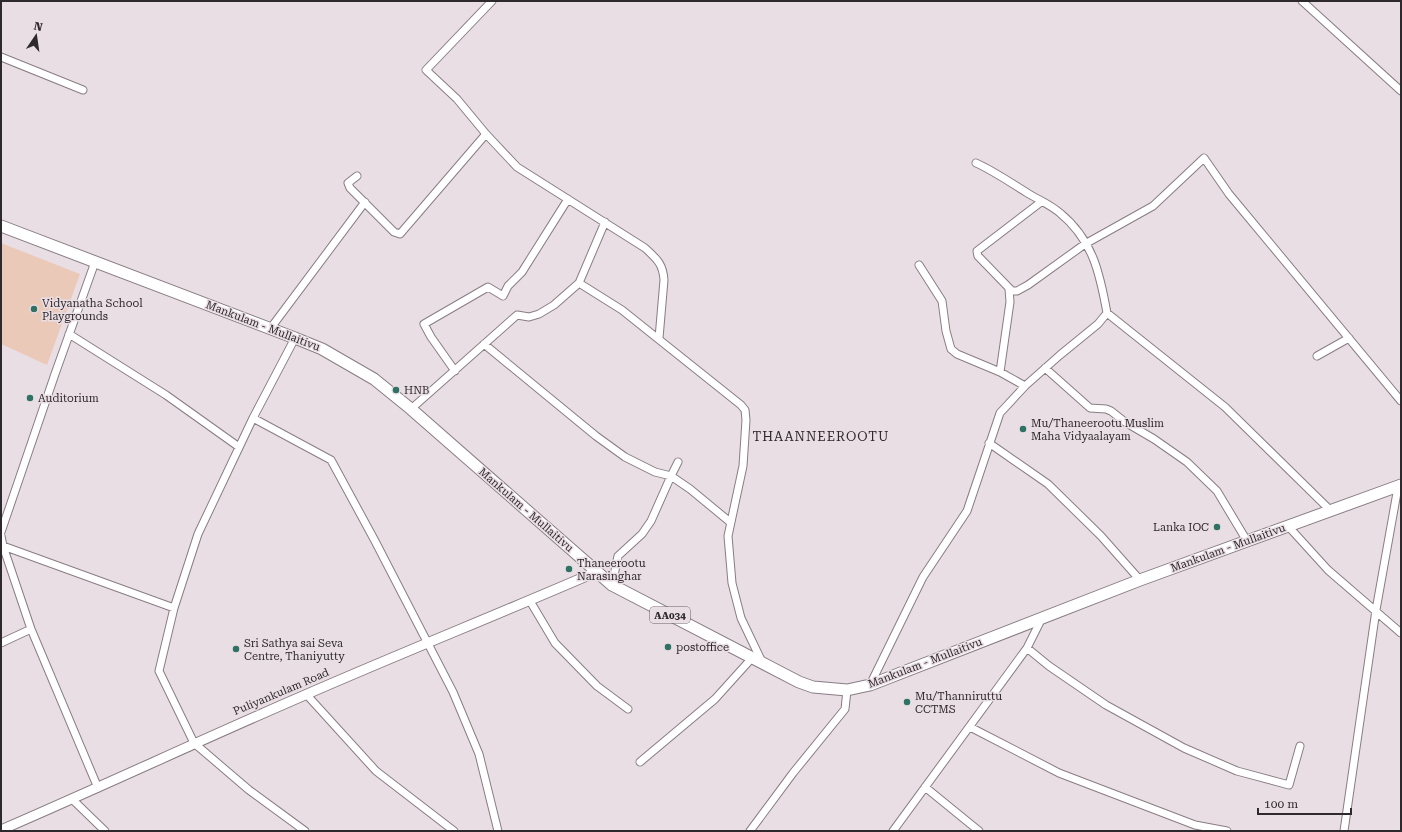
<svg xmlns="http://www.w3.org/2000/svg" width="1402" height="832" viewBox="0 0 1402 832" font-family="'Roboto Serif',serif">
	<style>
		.garden { fill: #ebc9b9 }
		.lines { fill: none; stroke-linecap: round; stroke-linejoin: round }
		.minor-casing { stroke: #887d83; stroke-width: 9 }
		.major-casing { stroke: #887d83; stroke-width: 11 }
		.highway-casing { stroke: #887d83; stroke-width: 13 }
		.minor { stroke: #fff; stroke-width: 7 }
		.major { stroke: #fff; stroke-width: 9 }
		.highway { stroke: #fff; stroke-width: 11 }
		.poi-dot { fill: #2f7264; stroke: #eadee5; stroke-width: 1.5 }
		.labels { text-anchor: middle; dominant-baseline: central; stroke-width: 3; stroke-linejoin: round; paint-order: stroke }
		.shield { fill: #eadee5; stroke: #665f64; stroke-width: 1 }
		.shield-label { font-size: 10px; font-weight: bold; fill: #2e292c }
		.poi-label { font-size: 11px; fill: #2e292c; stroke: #eadee5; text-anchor: start }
		.street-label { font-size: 11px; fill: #2e292c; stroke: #eadee5 }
		.quarter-label { font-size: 13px; letter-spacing: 1px; fill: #2e292c; stroke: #eadee5 }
	</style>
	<rect width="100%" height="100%" fill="#eadee5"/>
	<path class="garden" d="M 1,243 L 80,274 L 47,365 L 1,344 Z"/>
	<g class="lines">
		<g class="minor-casing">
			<path id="minor" d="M 492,1 L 426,70 L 457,99 L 486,134 L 517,167 L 645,248 C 657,259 663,264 664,280 L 659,338
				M 1302,1 L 1401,91
				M 1,57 L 83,90
				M 357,176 L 348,183 L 350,188 L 394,232 L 400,234 L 486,134
				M 1041,202 L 977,251 L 978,256 L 1012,291 L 1017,291 L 1028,285 L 1085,244 L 1153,206 L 1204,158 L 1229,194 L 1401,401
				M 919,265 L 942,301 L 946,331 L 951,349 L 957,354 L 1000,372 L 1025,386
				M 579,283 L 622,310 L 741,405 L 745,410 L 746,420 L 743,466 L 728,536 L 732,583 L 741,618 L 762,662
				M 1107,313 L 1225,407 L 1331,511
				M 270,329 L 365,202
				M 69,334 L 166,395 L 239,447
				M 295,338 L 253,418 L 198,534 L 174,608 L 159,671 L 194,743 L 249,790 L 305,831
				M 484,344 L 596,436 L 625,457 L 655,472 L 671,476 L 690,489 L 730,522
				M 1317,356 L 1349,338
				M 1045,368 L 1090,408 L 1106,409 L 1111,411 L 1125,422 L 1154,439 L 1187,462 L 1217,491 L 1247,541
				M 455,371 L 431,337 L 424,324 L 488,287 L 503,296 L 508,286 L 522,272 L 568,199
				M 1000,372 L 1010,302 L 1009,289
				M 411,409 L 517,315 L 529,317 L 539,314 L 554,305 L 579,283 L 605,222
				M 253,418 L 331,460 L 375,541 L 453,692 L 479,754 L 498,831
				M 989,443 L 1048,484 L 1101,536 L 1140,580
				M 1288,526 L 1328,570 L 1401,633
				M 1,532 L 55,374 L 95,262
				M 1,536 L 3,546 L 31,629 L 98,788
				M 3,546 L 174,608
				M 612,585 L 618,556 L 642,534 L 651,521 L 671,476 L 678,462
				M 530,601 L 555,643 L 597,686 L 628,709
				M 1,643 L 31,629
				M 1027,648 L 1049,666 L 1106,705 L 1184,748 L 1237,771 L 1289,785 L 1300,746
				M 870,685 L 923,577 L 967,511 L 1000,413 L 1025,386 L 1060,355 L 1098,324 L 1107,313 C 1100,274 1093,240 1060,213 C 1051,205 1039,200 1029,194 C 1011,183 994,171 976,163
				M 306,694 L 376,771 L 454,831
				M 970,727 L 1059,773 L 1195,825 L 1227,831
				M 640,762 L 715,699 L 752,658
				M 925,787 L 979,831
				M 72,799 L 105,831
				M 750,831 L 793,773 L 845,709 L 847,690
				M 893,831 L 1027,648 L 1042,618
				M 1344,831 L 1376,610 L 1398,487"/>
		</g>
		<g class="major-casing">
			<path id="major" d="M 1,830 C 103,786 203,739 305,695 C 401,653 499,614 596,572"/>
		</g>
		<g class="highway-casing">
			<path id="highway" d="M 1,226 L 295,338 L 322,349 L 374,379 L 411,409 L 612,585 L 799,682 L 813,687 L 847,690 L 870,685 L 1140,580 L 1401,485"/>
		</g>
		<use href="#minor" class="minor"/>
		<use href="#major" class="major"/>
		<use href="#highway" class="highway"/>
	</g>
	<g class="poi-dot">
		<circle cx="34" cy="309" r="4"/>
		<circle cx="396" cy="390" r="4"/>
		<circle cx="30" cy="398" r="4"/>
		<circle cx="1023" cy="429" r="4"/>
		<circle cx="1217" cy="527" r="4"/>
		<circle cx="569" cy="569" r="4"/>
		<circle cx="668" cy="647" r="4"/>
		<circle cx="236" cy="649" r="4"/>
		<circle cx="907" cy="702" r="4"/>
	</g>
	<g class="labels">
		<rect class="shield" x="650" y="607" width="40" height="16" rx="3"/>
		<g class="shield-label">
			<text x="670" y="615">AA034</text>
		</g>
		<g class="poi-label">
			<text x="42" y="303">Vidyanatha School<tspan x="42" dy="13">Playgrounds</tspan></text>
			<text x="404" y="390">HNB</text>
			<text x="38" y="398">Auditorium</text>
			<text x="1031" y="423">Mu/Thaneerootu Muslim<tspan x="1031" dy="13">Maha Vidyaalayam</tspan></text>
			<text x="1209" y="527" text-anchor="end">Lanka IOC</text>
			<text x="577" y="563">Thaneerootu<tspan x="577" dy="13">Narasinghar</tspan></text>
			<text x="244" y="643">Sri Sathya sai Seva<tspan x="244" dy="13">Centre, Thaniyutty</tspan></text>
			<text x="676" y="647">postoffice</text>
			<text x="915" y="696">Mu/Thanniruttu<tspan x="915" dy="13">CCTMS</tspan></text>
		</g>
		<g class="street-label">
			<text transform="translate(263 326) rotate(21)">Mankulam - Mullaitivu</text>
			<text transform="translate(526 510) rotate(41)">Mankulam - Mullaitivu</text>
			<text transform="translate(1228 548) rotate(-20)">Mankulam - Mullaitivu</text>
			<text transform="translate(925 663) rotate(-21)">Mankulam - Mullaitivu</text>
			<text transform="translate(281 692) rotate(-23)">Puliyankulam Road</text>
		</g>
		<g class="quarter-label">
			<text x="821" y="436">THAANNEEROOTU</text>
		</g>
	</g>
	<rect width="1402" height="832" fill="none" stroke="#2e292c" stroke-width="4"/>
	<g transform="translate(36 36) rotate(13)" stroke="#eadee5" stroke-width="3" paint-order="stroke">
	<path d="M0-3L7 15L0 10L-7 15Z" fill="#2e292c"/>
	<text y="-6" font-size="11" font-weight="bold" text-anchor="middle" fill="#2e292c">N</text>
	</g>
	<path d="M1258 808v6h93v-6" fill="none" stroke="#2e292c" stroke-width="2"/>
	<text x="1264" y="808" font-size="12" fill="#2e292c" stroke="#eadee5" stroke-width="3" paint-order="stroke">100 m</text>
</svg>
